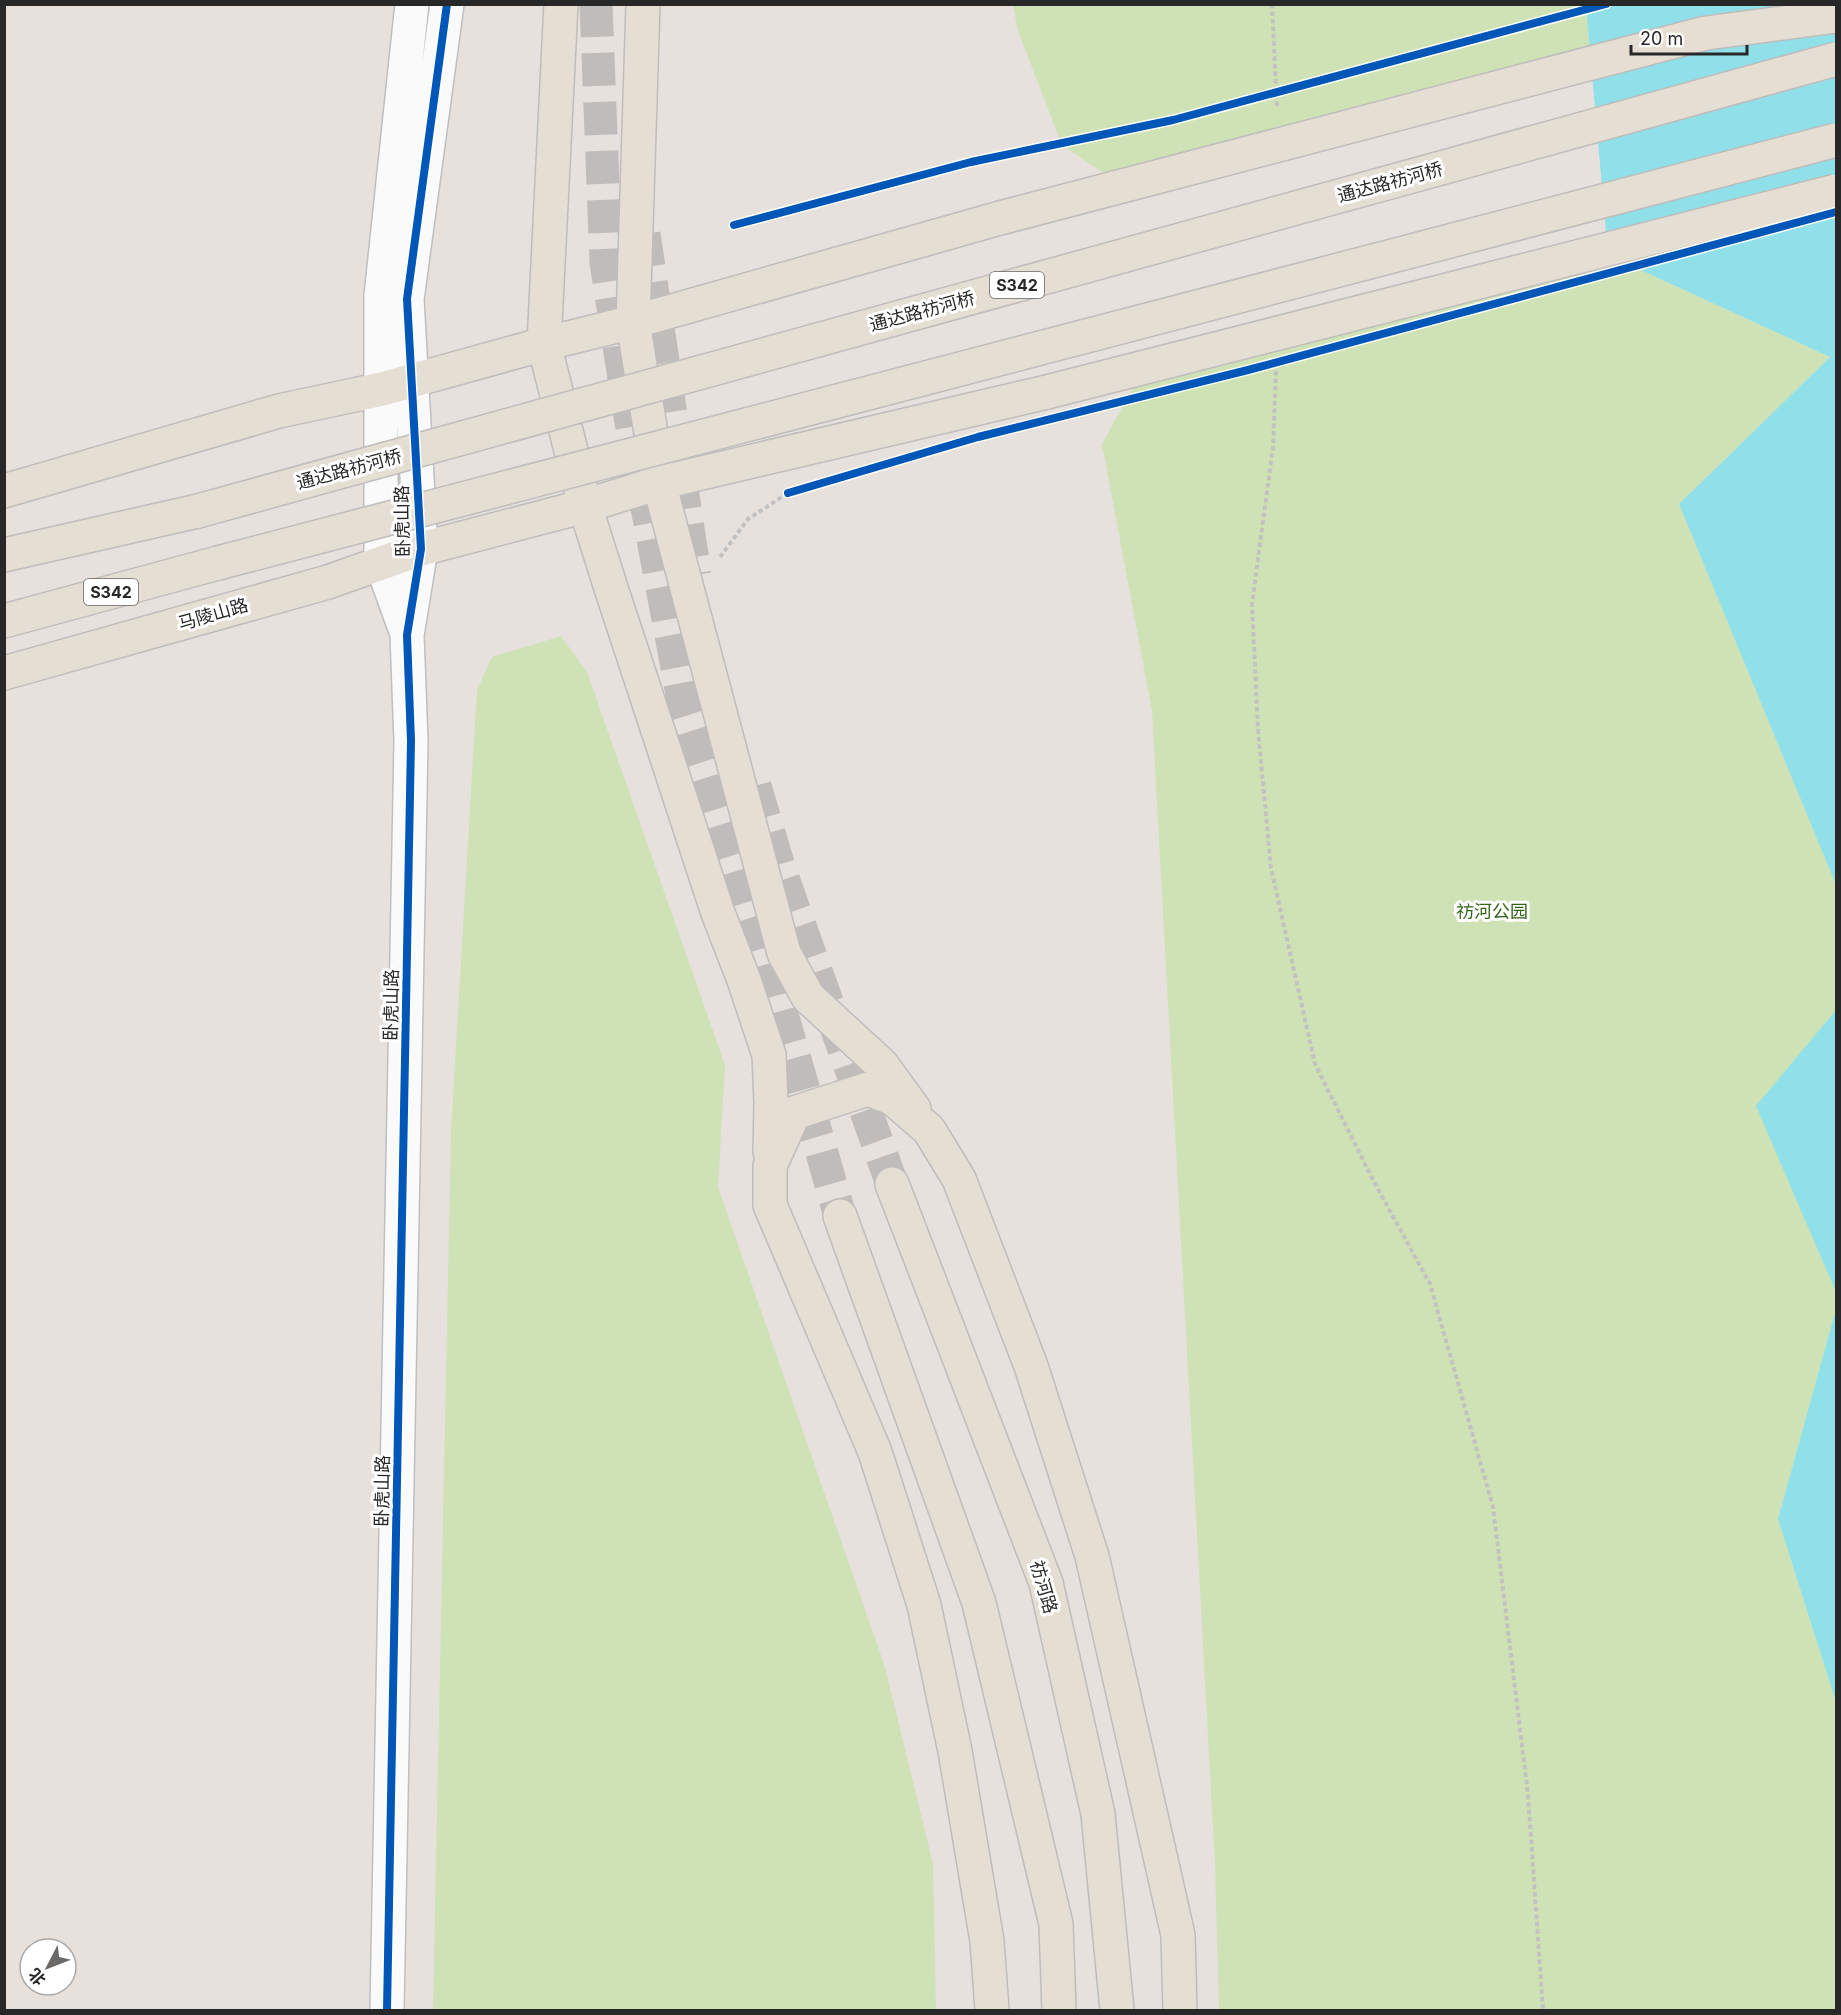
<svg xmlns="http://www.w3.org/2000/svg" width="1841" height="2015" viewBox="0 0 1841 2015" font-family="Inter,'Noto Sans SC',sans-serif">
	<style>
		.green { fill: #cee2b5 }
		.water { fill: #8fe0e9 }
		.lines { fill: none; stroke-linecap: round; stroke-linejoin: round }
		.primary-tunnel { stroke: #c0bcb9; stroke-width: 33; stroke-dasharray: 33 16; stroke-linecap: butt }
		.secondary-casing { stroke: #bfbfbf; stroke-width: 36 }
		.primary-casing { stroke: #bfbdbc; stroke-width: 36 }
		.path { stroke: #c3c2c2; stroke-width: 4; stroke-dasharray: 4.5 3; stroke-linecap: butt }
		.secondary { stroke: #fbfafa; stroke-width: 33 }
		.primary { stroke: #e5ded2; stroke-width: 33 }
		.primary-bridge-casing { stroke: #bfbdbc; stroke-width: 36; stroke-linecap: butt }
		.primary-bridge { stroke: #e5ded2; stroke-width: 33 }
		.cycleway-casing { stroke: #fff; stroke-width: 11 }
		.cycleway { stroke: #0057b8; stroke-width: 8 }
		.labels { text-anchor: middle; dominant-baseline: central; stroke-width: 6; stroke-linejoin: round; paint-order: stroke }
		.shield { fill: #fff; stroke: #686868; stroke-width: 1.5 }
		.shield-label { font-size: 16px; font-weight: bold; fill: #282828 }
		.street-label { font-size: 18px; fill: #282828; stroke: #fff }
		.park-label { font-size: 18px; fill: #346319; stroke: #fff }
	</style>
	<rect width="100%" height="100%" fill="#e6e1dd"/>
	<path class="green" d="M 1013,5 L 1586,5 L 1590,49 L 1122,186 L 1062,145 L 1018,31 Z
		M 1608,255 L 1830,357 L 1679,504 L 1836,885 L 1836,1010 L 1757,1106 L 1836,1292 L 1836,1309 L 1778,1519 L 1836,1702 L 1836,2010 L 1219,2010 L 1215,1864 L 1152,711 L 1102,444 L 1134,386 Z
		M 561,636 L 587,672 L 725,1065 L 718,1187 L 885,1667 L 933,1864 L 936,2010 L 433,2010 L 451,1131 L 477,690 L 492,657 Z"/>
	<path class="water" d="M 1586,5 L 1836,5 L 1836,885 L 1679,504 L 1830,357 L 1608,255 Z
		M 1836,1010 L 1836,1292 L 1756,1106 Z
		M 1836,1309 L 1836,1702 L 1778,1519 Z"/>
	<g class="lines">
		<path class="primary-tunnel" d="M 596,4 L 606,262 L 630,417 L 682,694 L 763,948 L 840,1216
			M 644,234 L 695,575
			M 755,786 L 780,870 L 892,1184"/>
		<g class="secondary-casing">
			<path id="secondary" d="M 406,631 L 381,562 L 381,296 L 412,4
				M 387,2010 L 411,741 L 407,635 L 421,549 L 407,299 L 447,4"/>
		</g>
		<g class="primary-casing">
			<path id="primary" d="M 561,4 L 544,344 L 585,506 L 611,588 L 718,913 L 744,980 L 769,1055 L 771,1102 L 770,1152
				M 643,4 L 633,322 L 659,483 L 784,953 L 808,997 L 882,1065 L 914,1109
				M 4,491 L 279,411 L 382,389 L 544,344 L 633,322 L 1000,218
				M 4,555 L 198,511
				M 4,621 L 218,563
				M 4,673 L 328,582 L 421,549 L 585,506 L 659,483 L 1047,392
				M 892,1184 L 1046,1583 L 1098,1814 L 1117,2010
				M 840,1216 L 979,1603 L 1056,1924 L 1059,2010
				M 992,2010 L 987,1941 L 955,1751 L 924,1605 L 875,1452 L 770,1205 L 770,1166 L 794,1113 L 868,1089 L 892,1098 L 929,1130 L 959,1179 L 1031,1366 L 1092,1556 L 1178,1935 L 1180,2010"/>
		</g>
		<path class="path" d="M 1272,4 L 1277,109
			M 1276,371 L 1273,447 L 1252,604 L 1258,730 L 1271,868 L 1315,1064 L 1373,1180 L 1430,1284 L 1493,1507 L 1528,1795 L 1543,2010
			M 720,557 L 748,519 L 788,493"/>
		<use href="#secondary" class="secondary"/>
		<use href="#primary" class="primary"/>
		<g class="primary-bridge-casing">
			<path id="primary-bridge" d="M 1000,218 L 1706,33 L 1836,16
				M 1047,392 L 1836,191
				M 198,511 L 1836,59
				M 218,563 L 1836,140"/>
		</g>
		<use href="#primary-bridge" class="primary-bridge"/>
		<g class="cycleway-casing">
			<path id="cycleway" d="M 734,225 L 971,162 L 1173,120 L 1606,4
				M 788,493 L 978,437 L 1248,370 L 1836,212
				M 387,2010 L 411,741 L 407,635 L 421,549 L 407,299 L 447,4"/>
		</g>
		<use href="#cycleway" class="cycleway"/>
	</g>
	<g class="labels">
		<g class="shield">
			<rect x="990" y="272" width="54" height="26" rx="4.5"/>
			<rect x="84" y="579" width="54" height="26" rx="4.5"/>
		</g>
		<g class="shield-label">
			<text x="1017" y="285">S342</text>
			<text x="111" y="592">S342</text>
		</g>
		<g class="street-label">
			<text transform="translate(1390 182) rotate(-15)">通达路祊河桥</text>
			<text transform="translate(922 311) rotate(-15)">通达路祊河桥</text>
			<text transform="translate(349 469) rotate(-15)">通达路祊河桥</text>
			<text transform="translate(402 521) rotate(-91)">卧虎山路</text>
			<text transform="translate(213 614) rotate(-16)">马陵山路</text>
			<text transform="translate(391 1005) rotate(-89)">卧虎山路</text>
			<text transform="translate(382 1491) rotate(-89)">卧虎山路</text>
			<text transform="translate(1044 1587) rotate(74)">祊河路</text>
		</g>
		<g class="park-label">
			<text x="1492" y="911">祊河公园</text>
		</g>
	</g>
	<rect width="1841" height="2015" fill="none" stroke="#282828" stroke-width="12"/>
	<g transform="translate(48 1967) rotate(228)"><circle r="28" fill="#ffffff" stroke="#a9a9a9" stroke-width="1.5"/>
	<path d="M0-4.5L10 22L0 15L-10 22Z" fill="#6a6967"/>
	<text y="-9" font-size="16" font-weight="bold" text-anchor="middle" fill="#282828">北</text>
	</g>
	<path d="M1631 45v9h116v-9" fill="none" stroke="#282828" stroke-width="3"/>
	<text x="1640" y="45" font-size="18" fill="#282828" stroke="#ffffff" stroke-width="4.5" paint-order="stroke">20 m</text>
</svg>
